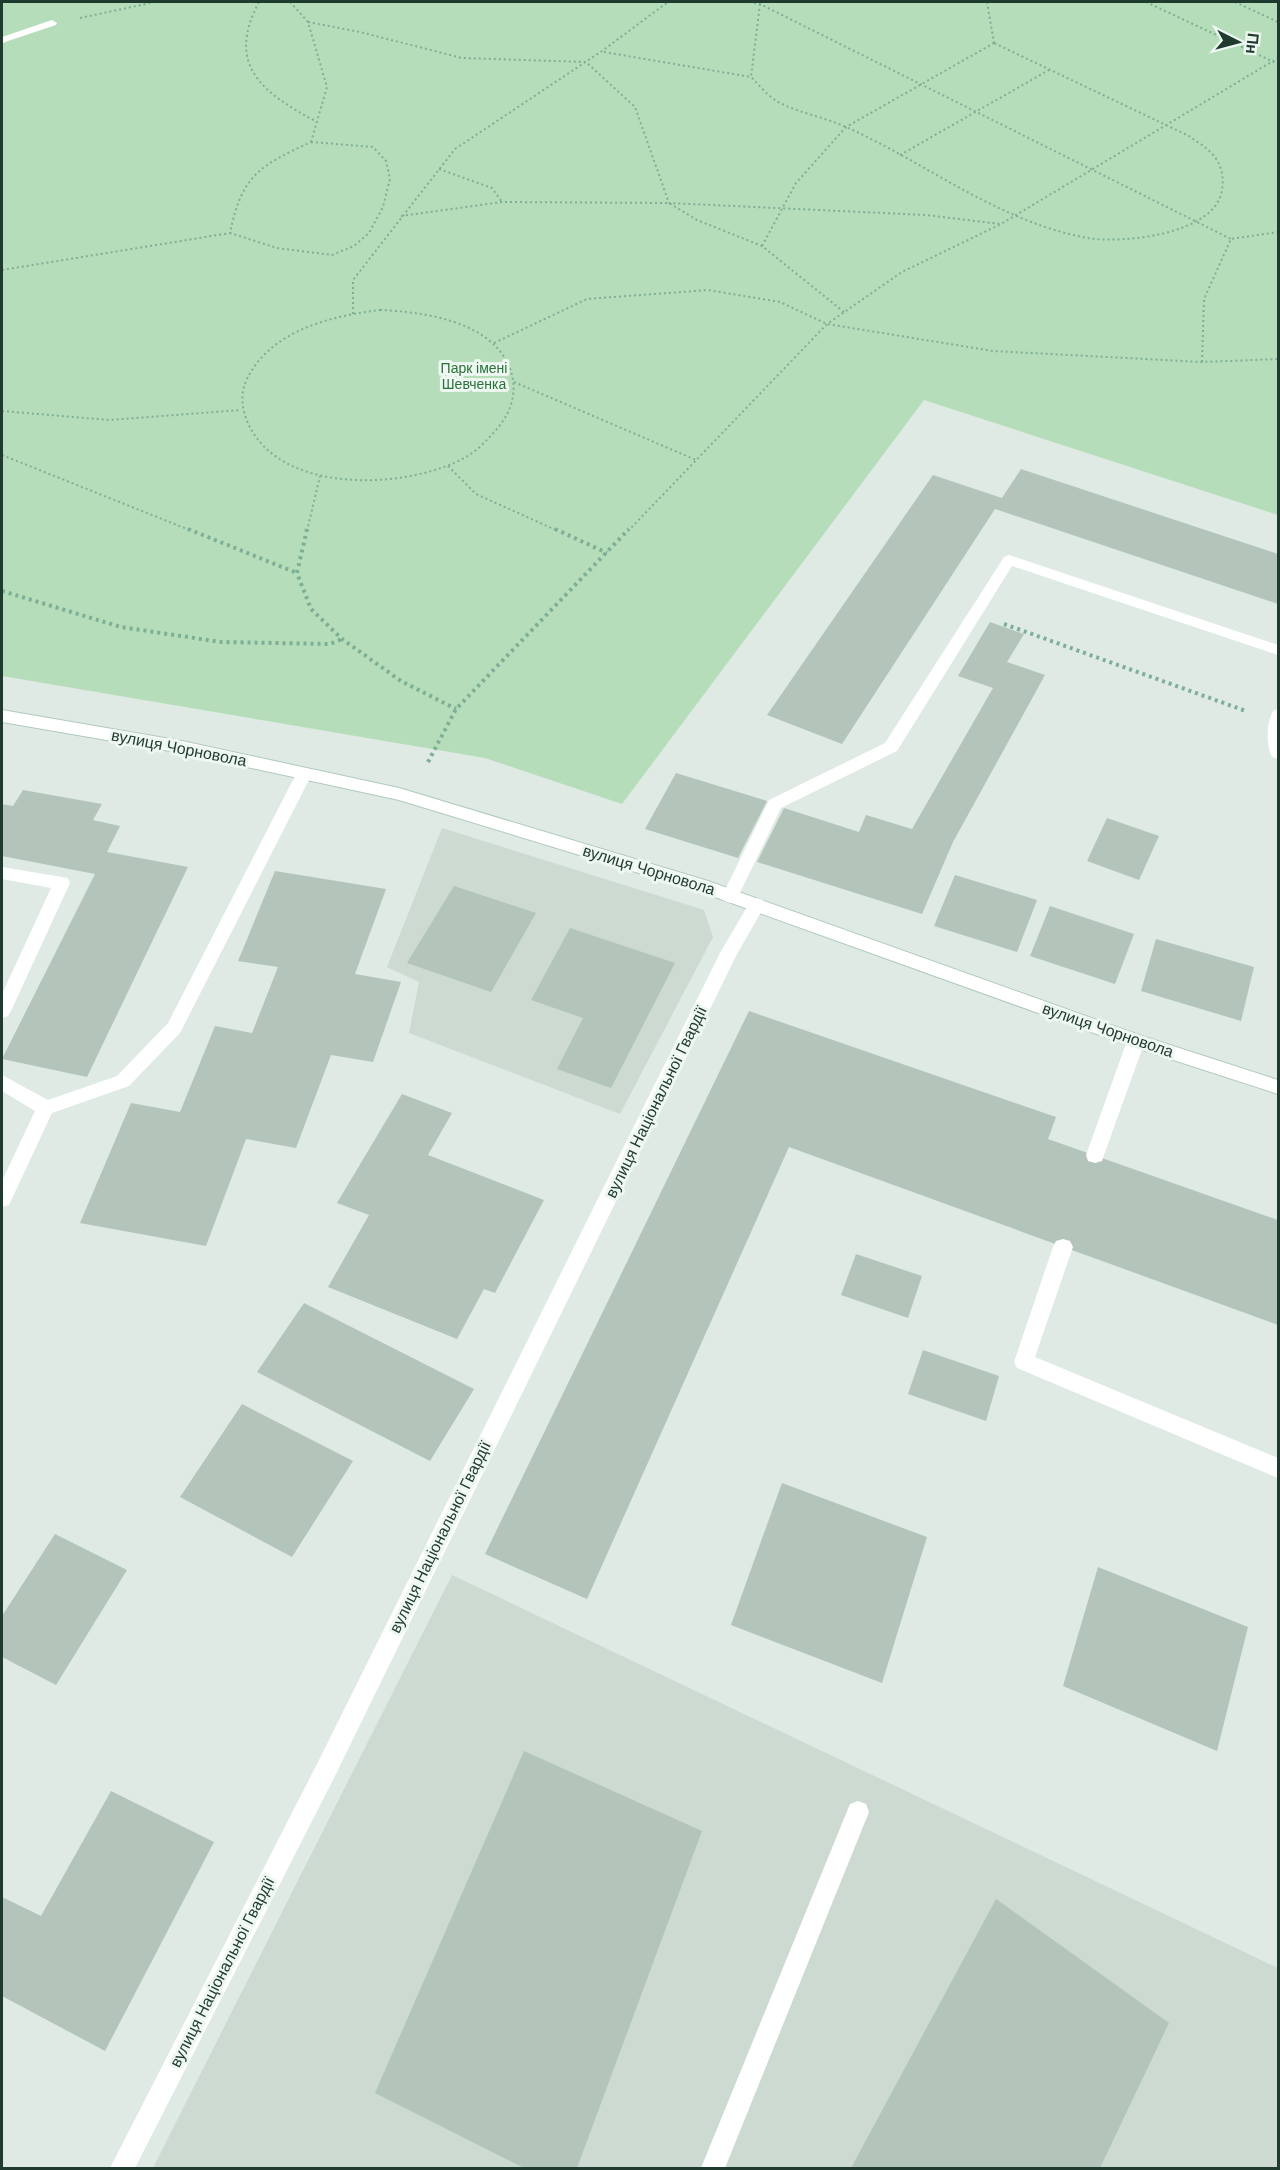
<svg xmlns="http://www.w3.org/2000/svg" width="1280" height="2170" viewBox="0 0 1280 2170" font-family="'DM Sans',sans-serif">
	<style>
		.built { fill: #ccdad1 }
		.green { fill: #b6ddba }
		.building { fill: #b3c5bb }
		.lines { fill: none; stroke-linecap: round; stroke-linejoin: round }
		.secondary-casing { stroke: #b1cabd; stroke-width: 2 }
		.path-far1 { stroke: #7daf97; stroke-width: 2; stroke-dasharray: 2 3; stroke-linecap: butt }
		.path { stroke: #7daf97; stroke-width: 4; stroke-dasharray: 3 4; stroke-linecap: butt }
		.service { fill: #fff; fill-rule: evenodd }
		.minor { fill: #fff; fill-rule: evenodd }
		.secondary { fill: #fff; fill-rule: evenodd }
		.labels { text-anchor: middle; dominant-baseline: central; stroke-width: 6; stroke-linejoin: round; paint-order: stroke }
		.far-park-label { font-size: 14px; fill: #287239; stroke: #eef7f1 }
		.street-label { font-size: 16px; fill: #1f3a2e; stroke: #eef7f1 }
	</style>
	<rect width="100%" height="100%" fill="#deeae3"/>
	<path class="built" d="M 442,828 L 704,910 L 713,937 L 620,1114 L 409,1033 L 419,982 L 387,967 Z
		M 452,1575 L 1278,1968 L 1278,2168 L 153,2168 Z"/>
	<path class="green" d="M 2,2 L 1278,2 L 1278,515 L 924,400 L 622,804 L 485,758 L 2,676 L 2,44 L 5,42 L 2,41 Z"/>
	<path class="building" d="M 1021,469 L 1278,554 L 1278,604 L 995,509 L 842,744 L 767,715 L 933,475 L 1002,498 Z
		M 990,622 L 1024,634 L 1007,662 L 1045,675 L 953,842 L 922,914 L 757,862 L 784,808 L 859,832 L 866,815 L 912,829 L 993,688 L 958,676 Z
		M 676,773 L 767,801 L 738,858 L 645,829 Z
		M 23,790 L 102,804 L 93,820 L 120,826 L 107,852 L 188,867 L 87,1077 L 2,1059 L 95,874 L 2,856 L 2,804 L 13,806 Z
		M 1107,818 L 1159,836 L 1139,880 L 1087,861 Z
		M 275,871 L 386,889 L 355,974 L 401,982 L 373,1062 L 331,1055 L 296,1148 L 246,1139 L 206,1246 L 80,1223 L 131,1103 L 180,1112 L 215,1026 L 252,1033 L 278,967 L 238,961 Z
		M 955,875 L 1037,900 L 1017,952 L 934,926 Z
		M 454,886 L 536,913 L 491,992 L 407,963 Z
		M 1050,906 L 1134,934 L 1115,984 L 1030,956 Z
		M 570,928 L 675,963 L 611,1088 L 557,1069 L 583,1018 L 531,1000 Z
		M 1156,939 L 1254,967 L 1241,1021 L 1141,991 Z
		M 749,1011 L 1056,1117 L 1048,1139 L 1278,1220 L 1278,1325 L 789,1147 L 587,1599 L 485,1554 Z
		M 402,1094 L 452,1113 L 428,1155 L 544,1200 L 495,1293 L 484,1289 L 457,1339 L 328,1287 L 369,1215 L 337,1203 Z
		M 856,1254 L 922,1276 L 908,1318 L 841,1295 Z
		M 304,1303 L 474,1389 L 430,1461 L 257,1372 Z
		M 923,1350 L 999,1376 L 986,1421 L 908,1394 Z
		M 242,1404 L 353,1461 L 292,1557 L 180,1497 Z
		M 782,1483 L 927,1537 L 882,1683 L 731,1625 Z
		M 55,1534 L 127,1570 L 56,1685 L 2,1657 L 2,1616 Z
		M 1098,1567 L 1248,1627 L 1217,1751 L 1063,1686 Z
		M 524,1751 L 702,1831 L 577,2168 L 524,2168 L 375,2093 Z
		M 111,1791 L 214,1842 L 105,2051 L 2,1996 L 2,1897 L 41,1916 Z
		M 996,1899 L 1169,2023 L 1100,2168 L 851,2168 Z"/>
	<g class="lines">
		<g class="secondary-casing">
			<path id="secondary" d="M 2,710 L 182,741 L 399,788 L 708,881 L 1139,1035 L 1278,1080 L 1278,1094 L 1130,1046 L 698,891 L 399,800 L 182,753 L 2,722 Z"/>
		</g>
		<path class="path-far1" d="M 259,2 C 225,66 263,93 317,122
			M 290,2 L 308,22 L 327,87 L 311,142
			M 749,2 L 760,4 L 1231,239
			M 987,2 L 994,43
			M 1146,2 L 1278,64
			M 1235,2 L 1278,22
			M 760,4 L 751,77 C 759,85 768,96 778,102 C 799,113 824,117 846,127 C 927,163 998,222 1088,238 C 1123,244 1216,234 1222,190 C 1224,178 1222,166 1214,156 C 1208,148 1197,142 1189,136 L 994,43
			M 80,18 L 155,2
			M 308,22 L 360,32 L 462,58 L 586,62 L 635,107 L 669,203 L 926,215 L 1000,224
			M 604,52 L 751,77
			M 311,142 L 373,147 L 386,161 L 390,179 L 383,207 L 369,233 L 354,246 L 332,255 L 277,248 L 230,233 C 242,175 259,166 311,142 Z
			M 900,155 L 1049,70
			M 439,169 L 492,188 L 502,202
			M 401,216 L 502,202 L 669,203 L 697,220 L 762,246 L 844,312
			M 762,246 L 796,183 L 846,127 L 994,43
			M 2,270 L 230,233
			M 380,310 C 422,312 487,320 508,364 C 519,387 513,411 496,430 C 487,440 478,450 466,457 C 409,489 287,495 251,429 C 243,415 239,397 246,381 C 269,331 330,316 380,310 Z
			M 353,314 L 353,280 L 455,149 L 602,51 L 668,2
			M 494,343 L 587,299 L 708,290 L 780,302 L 827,324 L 993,351 L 1202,362 L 1278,359
			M 1202,362 L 1204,299 L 1231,239 L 1278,232
			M 514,382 L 696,460
			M 2,411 L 109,420 L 241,410
			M 2,455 L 192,531
			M 448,466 L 476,494 L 558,531
			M 307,531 L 320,476
			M 628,531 L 827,324 L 902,272 L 1001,224 L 1278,58"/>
		<path class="path" d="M 188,529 L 297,573
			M 307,529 L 297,573 L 311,609 L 342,639 L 401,681 L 456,709
			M 555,529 L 607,553
			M 2,591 L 121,627 L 221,642 L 330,644 L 342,639
			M 1004,624 L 1246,711
			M 428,762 L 456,709 L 629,529"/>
		<path class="service" d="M 52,20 L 57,23 L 56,25 L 2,43 L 2,37 Z
			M 1009,555 L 1278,645 L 1278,655 L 1012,566 L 897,751 L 781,808 L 736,901 L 730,903 L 724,901 L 722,896 L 769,800 L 885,743 L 1004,557 Z
			M 1278,709 L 1278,759 L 1272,757 C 1266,745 1266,723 1273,711 Z
			M 304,768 L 310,770 L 312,774 L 180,1033 L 129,1086 L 52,1113 L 9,1205 L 2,1207 L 2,1181 L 35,1111 L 2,1091 L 2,1075 L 48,1100 L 117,1076 L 168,1023 L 296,774 L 298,770 Z
			M 2,867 L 68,878 L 70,883 L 11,1011 L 8,1016 L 2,1018 L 2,994 L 51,888 L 2,879 Z
			M 1136,1034 L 1142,1036 L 1145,1041 L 1104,1155 L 1102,1161 L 1095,1163 L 1088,1161 L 1086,1155 L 1127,1041 L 1130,1036 Z
			M 1063,1239 L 1070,1241 L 1073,1247 L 1035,1357 L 1278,1458 L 1278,1478 L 1017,1368 L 1014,1362 L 1053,1247 L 1056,1241 Z
			M 858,1801 L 866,1804 L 869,1812 L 725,2168 L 701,2168 L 850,1804 Z"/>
		<path class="minor" d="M 757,898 L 763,900 L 765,905 L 736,956 L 334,1778 L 135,2168 L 110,2168 L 318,1762 L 720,953 L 751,900 Z"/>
		<use href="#secondary" class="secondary"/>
	</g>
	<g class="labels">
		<g class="far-park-label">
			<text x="474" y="368">Парк імені<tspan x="474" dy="16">Шевченка</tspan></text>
		</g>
		<g class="street-label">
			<text transform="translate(179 748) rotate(11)">вулиця Чорновола</text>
			<text transform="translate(649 870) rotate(17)">вулиця Чорновола</text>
			<text transform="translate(1108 1030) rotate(19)">вулиця Чорновола</text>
			<text transform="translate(656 1102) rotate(-64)">вулиця Національної Гвардії</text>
			<text transform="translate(440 1537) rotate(-64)">вулиця Національної Гвардії</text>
			<text transform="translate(222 1972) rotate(-63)">вулиця Національної Гвардії</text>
		</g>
	</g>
	<rect width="1280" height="2170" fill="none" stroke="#1f3a2e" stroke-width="6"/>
	<g transform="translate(1238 42) rotate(96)" stroke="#eef7f1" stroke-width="4.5" paint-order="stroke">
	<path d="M0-4.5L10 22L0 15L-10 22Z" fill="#1f3a2e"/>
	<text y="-9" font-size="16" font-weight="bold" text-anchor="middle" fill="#1f3a2e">Пн</text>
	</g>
</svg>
